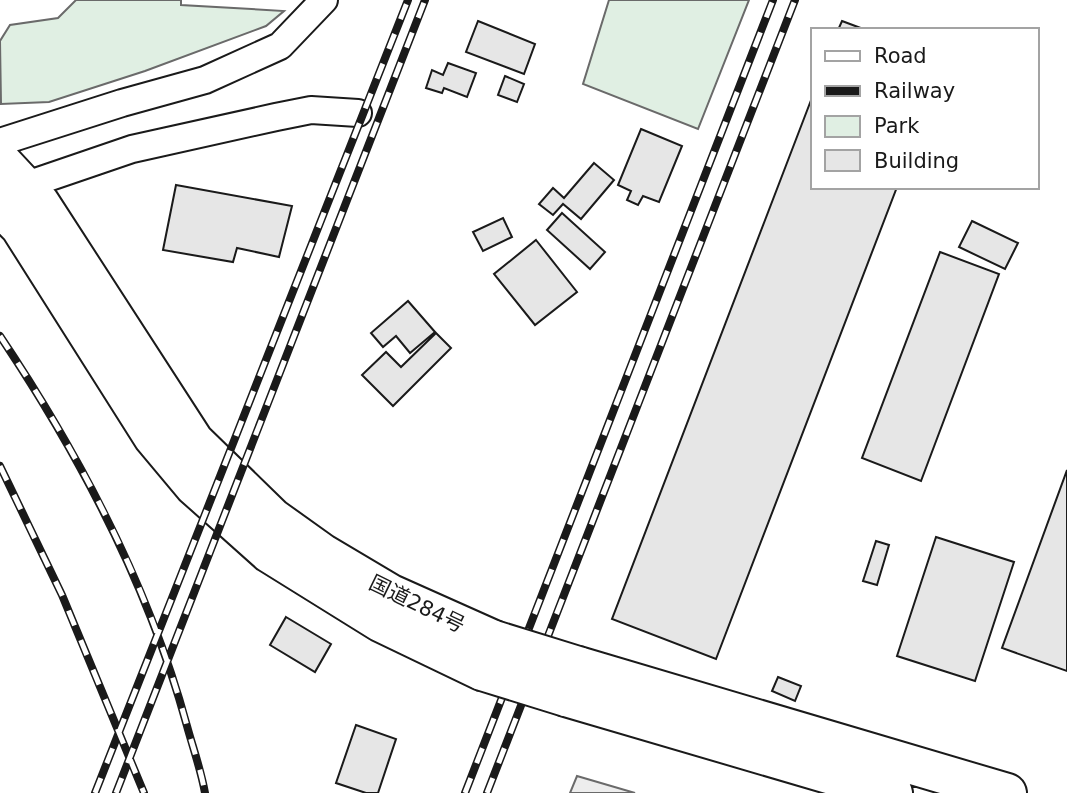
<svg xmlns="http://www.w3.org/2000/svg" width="1067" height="793" viewBox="0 0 1067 793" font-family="'DejaVu Sans','Noto Sans JP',sans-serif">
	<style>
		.green { fill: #e0efe3; stroke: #6a6a6a; stroke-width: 2 }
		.parking { fill: #ededed; stroke: #6a6a6a; stroke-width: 2 }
		.building { fill: #e6e6e6; stroke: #1a1a1a; stroke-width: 2 }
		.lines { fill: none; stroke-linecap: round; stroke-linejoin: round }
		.street-casing { stroke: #1a1a1a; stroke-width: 30 }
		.highway-casing { stroke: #1a1a1a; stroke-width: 42 }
		.street { stroke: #fff; stroke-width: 26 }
		.highway { stroke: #fff; stroke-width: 38 }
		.rail-casing { stroke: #1a1a1a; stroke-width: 8 }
		.rail { stroke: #fff; stroke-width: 5; stroke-dasharray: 16; stroke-linecap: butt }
		.highway-bridge-casing { stroke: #1a1a1a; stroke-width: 42; stroke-linecap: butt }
		.highway-bridge { stroke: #fff; stroke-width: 38 }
		.labels { text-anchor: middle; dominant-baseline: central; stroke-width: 5; stroke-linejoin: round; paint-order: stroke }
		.street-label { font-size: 21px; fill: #1a1a1a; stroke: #fff }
	</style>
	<rect width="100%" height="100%" fill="#fff"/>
	<path class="green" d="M 76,0 L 181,0 L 181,5 L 284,11 L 266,26 L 145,71 L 49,102 L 1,104 L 0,41 L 10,25 L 58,18 Z
		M 609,0 L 749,0 L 698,129 L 583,84 Z"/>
	<path class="parking" d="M 577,776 L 635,793 L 570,793 Z"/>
	<path class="building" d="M 478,21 L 535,44 L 524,74 L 466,52 Z
		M 842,21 L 866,30 L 838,30 Z
		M 448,63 L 476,73 L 467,97 L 444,88 L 442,93 L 426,88 L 432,70 L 443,75 Z
		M 505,76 L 524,84 L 517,102 L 498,95 Z
		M 813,95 L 813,187 L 897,187 L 716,659 L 612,619 Z
		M 641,129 L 682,146 L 659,202 L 643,196 L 638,205 L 627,200 L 631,191 L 618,185 Z
		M 594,163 L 614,180 L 581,219 L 563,204 L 553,215 L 539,204 L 553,188 L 564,198 Z
		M 176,185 L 292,206 L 279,257 L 237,248 L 233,262 L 163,250 Z
		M 562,213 L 605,252 L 590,269 L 547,230 Z
		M 503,218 L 512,237 L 483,251 L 473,232 Z
		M 972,221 L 1018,243 L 1005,269 L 959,247 Z
		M 536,240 L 577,292 L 535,325 L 494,274 Z
		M 940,252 L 999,274 L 921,481 L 862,458 Z
		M 408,301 L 435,332 L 410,353 L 396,336 L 383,347 L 371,333 Z
		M 436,333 L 451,348 L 393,406 L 362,375 L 386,352 L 401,367 Z
		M 1067,470 L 1067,671 L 1002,648 Z
		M 936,537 L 1014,562 L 975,681 L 897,656 Z
		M 876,541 L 889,545 L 877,585 L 863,581 Z
		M 286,617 L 331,644 L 315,672 L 270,645 Z
		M 778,677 L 801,686 L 795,701 L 772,691 Z
		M 356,725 L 396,739 L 378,793 L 366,793 L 336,783 Z"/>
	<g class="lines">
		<g class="street-casing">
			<path id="street" d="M 0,142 L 122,103 L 205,80 L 280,46 L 324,0
				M 12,190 L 132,149 L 276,117 L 311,110 L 358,113"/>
		</g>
		<g class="highway-casing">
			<path id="highway" d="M 0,160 L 40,203 L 194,441 L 273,518 L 322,553 L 391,594 L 494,640
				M 0,207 L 20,227 L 153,437 L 194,486 L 269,553 L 380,622 L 482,671
				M 578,666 L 1007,793
				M 566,697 L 893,793"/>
		</g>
		<use href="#street" class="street"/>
		<use href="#highway" class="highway"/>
		<g class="rail-casing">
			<path id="rail" d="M 0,336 C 81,457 149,586 187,726 C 193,748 201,770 205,793
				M 0,466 L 62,595 L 144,793
				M 95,793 L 408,0
				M 116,793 L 425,0
				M 465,793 L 773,0
				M 487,793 L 795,0"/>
		</g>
		<use href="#rail" class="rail"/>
		<g class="highway-bridge-casing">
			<path id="highway-bridge" d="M 494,640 L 578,666
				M 482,671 L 566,697"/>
		</g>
		<use href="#highway-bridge" class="highway-bridge"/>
	</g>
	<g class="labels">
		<g class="street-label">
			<text transform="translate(417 604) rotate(26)">国道284号</text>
		</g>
	</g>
	<rect x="811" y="28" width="228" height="161" fill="#ffffff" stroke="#a3a3a3" stroke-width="2"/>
	<rect x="825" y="51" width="35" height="10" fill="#ffffff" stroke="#a3a3a3" stroke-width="2"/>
	<text x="874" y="63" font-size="21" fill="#1a1a1a">Road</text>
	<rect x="825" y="86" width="35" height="10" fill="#1a1a1a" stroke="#a3a3a3" stroke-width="2"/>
	<text x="874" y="98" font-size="21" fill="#1a1a1a">Railway</text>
	<rect x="825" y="116" width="35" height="21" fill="#e0efe3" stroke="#a3a3a3" stroke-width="2"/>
	<text x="874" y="133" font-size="21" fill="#1a1a1a">Park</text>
	<rect x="825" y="150" width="35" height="21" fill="#e6e6e6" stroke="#a3a3a3" stroke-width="2"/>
	<text x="874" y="168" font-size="21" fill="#1a1a1a">Building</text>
</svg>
